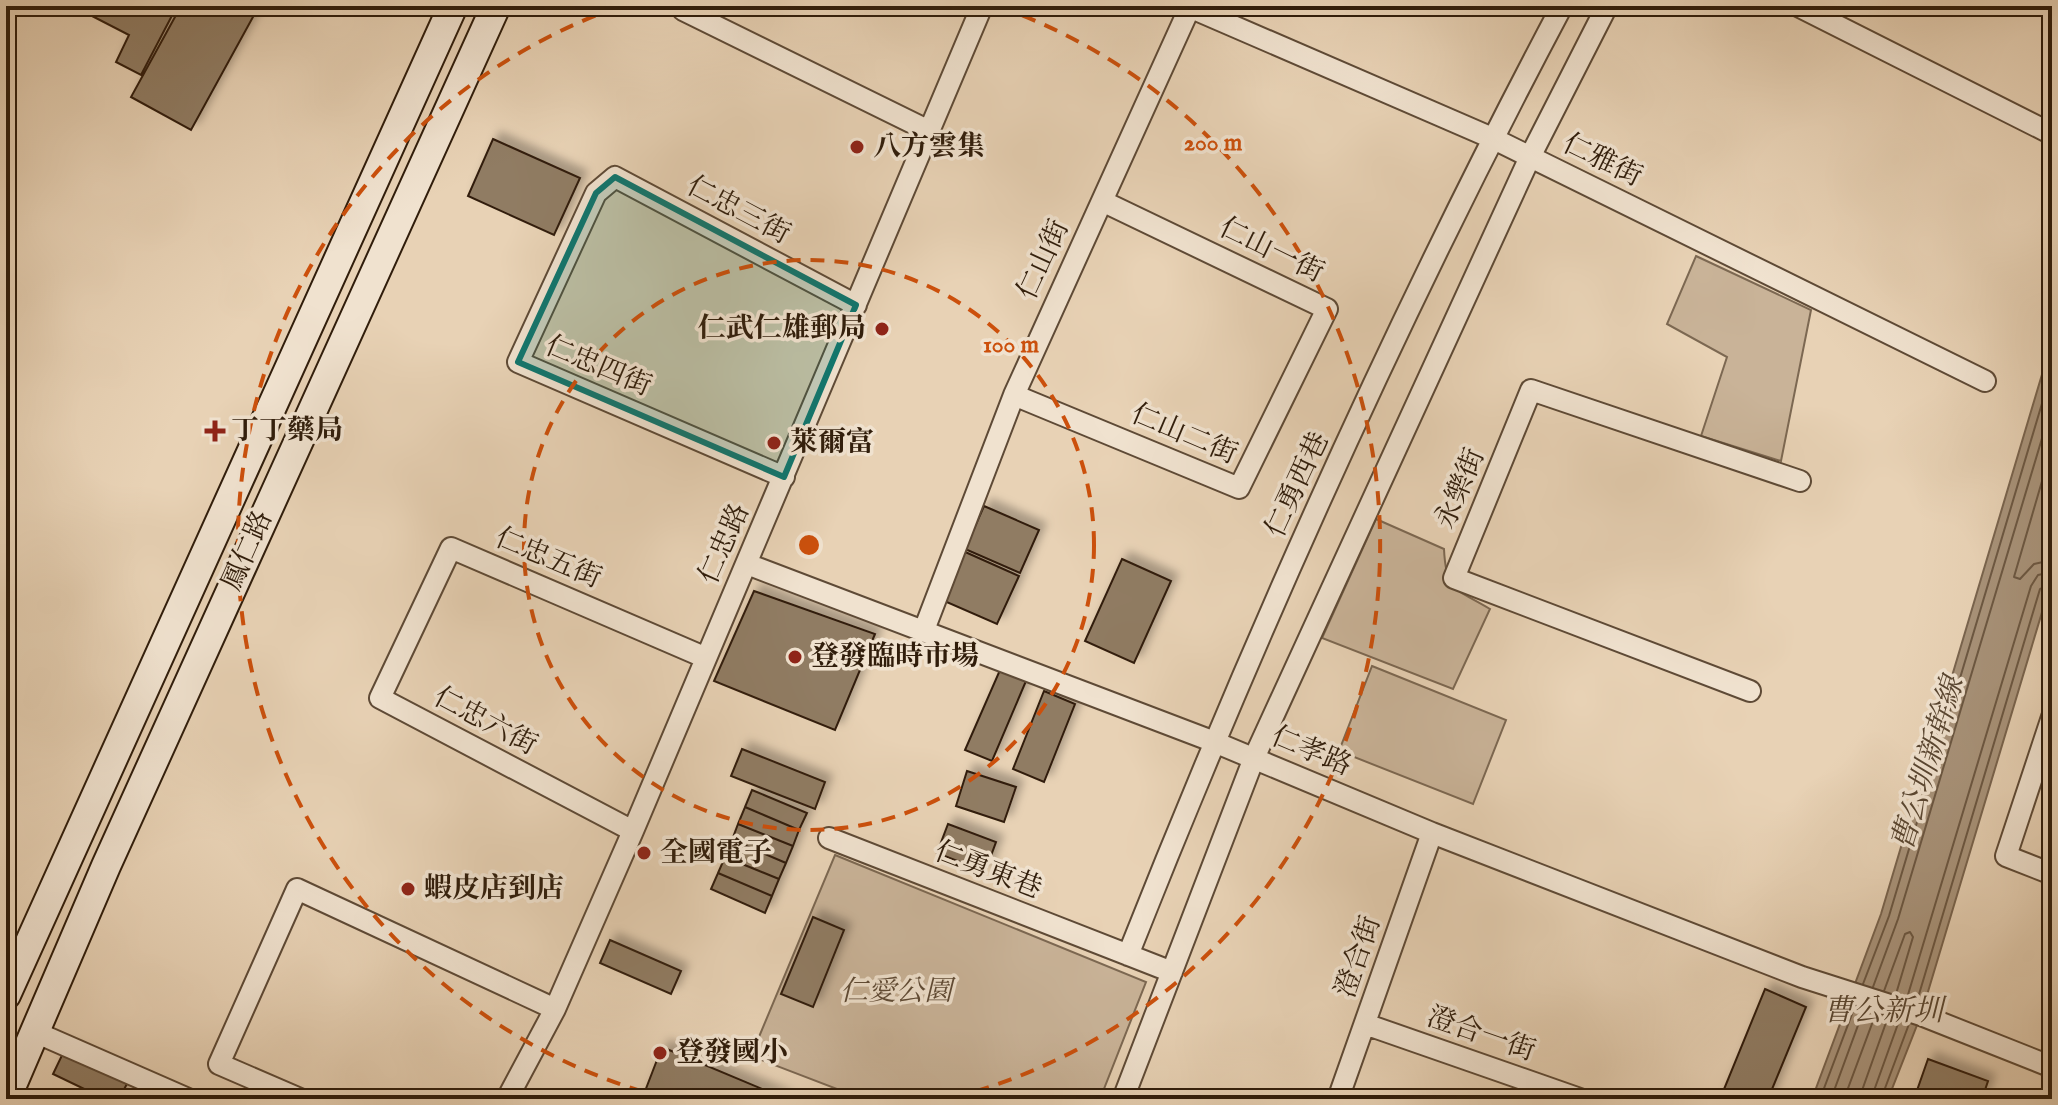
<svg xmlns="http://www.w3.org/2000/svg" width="2058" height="1105" viewBox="0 0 2058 1105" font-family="'IM FELL English','Noto Serif TC',serif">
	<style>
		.green { fill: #c9b398; stroke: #7c6852; stroke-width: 2 }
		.water { fill: #a9947b; stroke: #79644e; stroke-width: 2 }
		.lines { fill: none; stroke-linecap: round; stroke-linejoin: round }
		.shore { stroke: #6c5843; stroke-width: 2 }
		.building { fill: #907b63; stroke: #301d0b; stroke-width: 2; filter: url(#shadow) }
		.minor-casing { stroke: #5e4a36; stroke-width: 24 }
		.secondary-casing { stroke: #301d0b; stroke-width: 32 }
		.minor { stroke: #f0e2cf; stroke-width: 20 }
		.secondary { stroke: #f0e2cf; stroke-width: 28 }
		.marked { fill: #0f766e; fill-opacity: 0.2; stroke: #0f766e; stroke-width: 6; stroke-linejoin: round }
		.ring { fill: none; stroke: #cc500c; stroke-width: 4; stroke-dasharray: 14 10 }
		.poi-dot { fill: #8f2418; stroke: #f0e2cf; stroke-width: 3 }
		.labels { text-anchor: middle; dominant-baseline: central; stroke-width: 7; stroke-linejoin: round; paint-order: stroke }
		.poi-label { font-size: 28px; font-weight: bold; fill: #301d0b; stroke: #f0e2cf; text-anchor: start }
		.street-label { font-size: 28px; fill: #301d0b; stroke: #f0e2cf }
		.park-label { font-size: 28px; font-style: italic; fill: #5e4a35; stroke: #f0e2cf }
		.water-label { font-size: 30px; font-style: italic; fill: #5a4732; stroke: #f0e2cf }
		.centre { fill: #cc500c; stroke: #f0e2cf; stroke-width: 4 }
		.ring-label { font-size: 24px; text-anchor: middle; font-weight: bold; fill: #cc500c; stroke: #f0e2cf; stroke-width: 7; stroke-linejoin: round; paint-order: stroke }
	</style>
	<defs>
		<filter id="shadow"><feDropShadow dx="7" dy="-7" stdDeviation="4" flood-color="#0004"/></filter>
	</defs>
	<rect width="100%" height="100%" fill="#e8d2b5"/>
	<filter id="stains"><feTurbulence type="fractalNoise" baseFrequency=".0025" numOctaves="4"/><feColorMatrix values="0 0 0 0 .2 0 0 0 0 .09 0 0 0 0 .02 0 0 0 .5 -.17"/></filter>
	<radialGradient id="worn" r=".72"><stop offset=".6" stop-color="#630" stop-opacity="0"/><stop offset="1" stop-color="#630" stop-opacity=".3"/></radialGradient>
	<path class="green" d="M 1696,256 L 1811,310 L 1781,461 L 1701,436 L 1727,357 L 1667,324 Z
		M 1376,519 L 1444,549 C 1446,592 1455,588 1490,609 L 1453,689 L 1322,638 Z
		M 1372,666 L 1506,720 L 1473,804 L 1339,751 Z
		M 835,855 L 1146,982 L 1100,1099 L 863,1099 L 751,1056 Z"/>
	<path class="water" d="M 2052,341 L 2052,579 L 1921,1015 L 1888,1099 L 1812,1099 L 1881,914 Z"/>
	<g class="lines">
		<path class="shore" d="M 2052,447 L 2014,577 L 2020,579 L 2034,564 L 2052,560
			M 1863,984 L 1889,916 L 2052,370
			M 1873,987 L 1898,919 L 2052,405
			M 1884,991 L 1905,934 L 1910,932 L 1913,937 L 1896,994
			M 1907,998 L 2031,586 L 2038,575 L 2052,572
			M 1917,1001 L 2040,589 L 2052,582
			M 1820,1099 L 1855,1006
			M 1831,1099 L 1864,1009
			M 1844,1099 L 1876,1013
			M 1859,1099 L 1888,1017
			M 1871,1099 L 1899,1021
			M 1881,1099 L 1909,1024"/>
	</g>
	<path class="building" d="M 97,6 L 177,6 L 141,75 L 116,62 L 129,35 L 92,16 Z
		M 181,6 L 259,6 L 191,130 L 131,97 Z
		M 493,139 L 580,178 L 554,235 L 468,196 Z
		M 984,506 L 1039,530 L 1020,573 L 965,549 Z
		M 963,551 L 1019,576 L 997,624 L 942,600 Z
		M 1122,559 L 1171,581 L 1134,663 L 1085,641 Z
		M 754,591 L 875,634 L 835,730 L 714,681 Z
		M 1000,670 L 1026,681 L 992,761 L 965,750 Z
		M 1044,691 L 1075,704 L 1044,782 L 1013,769 Z
		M 742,749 L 825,782 L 815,809 L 731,776 Z
		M 967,771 L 1016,787 L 1004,822 L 956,806 Z
		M 752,790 L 807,813 L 799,830 L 745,807 Z
		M 745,807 L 799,830 L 793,846 L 738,824 Z
		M 738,824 L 793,846 L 786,863 L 732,840 Z
		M 948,824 L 996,842 L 985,872 L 937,853 Z
		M 732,840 L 786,863 L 779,879 L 725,857 Z
		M 725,857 L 779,879 L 772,896 L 718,873 Z
		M 718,873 L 772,896 L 765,913 L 711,889 Z
		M 813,917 L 844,930 L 813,1007 L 781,994 Z
		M 610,940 L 681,971 L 671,994 L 600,963 Z
		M 1765,989 L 1806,1007 L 1768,1099 L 1720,1099 Z
		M 662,1047 L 786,1099 L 642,1099 Z
		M 65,1049 L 129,1080 L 119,1099 L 105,1099 L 53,1074 Z
		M 1928,1059 L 1988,1081 L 1982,1099 L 1914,1099 Z"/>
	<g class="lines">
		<g class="minor-casing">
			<path id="minor" d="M 684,6 L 683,10 L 929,131
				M 1187,6 L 1492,138 L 1985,381
				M 1798,6 L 2052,134
				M 1014,395 L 1239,488 L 1327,309 L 1102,201
				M 784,477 L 518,362 L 596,193 L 615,177 L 856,305
				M 747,564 L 1212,741 L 1432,833 L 1802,977 L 1921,1015 L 2052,1067
				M 924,630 L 1014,395 L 1190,7
				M 1750,691 L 1454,578 L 1531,390 L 1800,481
				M 2052,717 L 2006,856 L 2052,874
				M 633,831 L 380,698 L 451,548 L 704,657
				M 829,838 L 1172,972
				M 1128,955 C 1256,632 1399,313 1562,6
				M 1365,1024 L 1580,1099
				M 35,1032 L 188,1099
				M 300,1099 L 219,1064 L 297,889 L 555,1009
				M 507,1099 L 555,1009 L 633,831 L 982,6
				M 1123,1099 L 1254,758 L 1530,157 L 1607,6
				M 1338,1099 L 1432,833"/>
		</g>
		<g class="secondary-casing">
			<path id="secondary" d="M 6,995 L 453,6
				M 6,1099 L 106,866 L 496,6"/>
		</g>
		<use href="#minor" class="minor"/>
		<use href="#secondary" class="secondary"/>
	</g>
	<path class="marked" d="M 615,177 L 856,305 L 784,477 L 518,362 L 596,193 Z"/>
	<g class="ring">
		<circle cx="809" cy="545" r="285"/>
		<path d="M666 1098A571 571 0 0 1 618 7M1000 7A571 571 0 0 1 952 1098"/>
	</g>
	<g class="poi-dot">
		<circle cx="857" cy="147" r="8"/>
		<circle cx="882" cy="329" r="8"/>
		<path d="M211 419h8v8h8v8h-8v8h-8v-8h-8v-8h8z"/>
		<circle cx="774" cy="443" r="8"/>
		<circle cx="795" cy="657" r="8"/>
		<circle cx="644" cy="853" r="8"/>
		<circle cx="408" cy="889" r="8"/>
		<circle cx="660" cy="1053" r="8"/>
	</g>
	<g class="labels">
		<g class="poi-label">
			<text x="873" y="147">八方雲集</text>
			<text x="866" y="329" text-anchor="end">仁武仁雄郵局</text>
			<text x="231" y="431">丁丁藥局</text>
			<text x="790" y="443">萊爾富</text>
			<text x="811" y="657">登發臨時市場</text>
			<text x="660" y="853">全國電子</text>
			<text x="424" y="889">蝦皮店到店</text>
			<text x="676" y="1053">登發國小</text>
		</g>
		<g class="street-label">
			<text transform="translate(1602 161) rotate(26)">仁雅街</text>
			<text transform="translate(738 211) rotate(28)">仁忠三街</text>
			<text transform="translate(1271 251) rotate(26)">仁山一街</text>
			<text transform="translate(1044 260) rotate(-65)">仁山街</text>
			<text transform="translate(598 367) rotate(23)">仁忠四街</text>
			<text transform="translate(1184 435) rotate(23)">仁山二街</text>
			<text transform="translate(1298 485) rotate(-65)">仁勇西巷</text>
			<text transform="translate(1461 489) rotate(-67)">永樂街</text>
			<text transform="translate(725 544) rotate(-66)">仁忠路</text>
			<text transform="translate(248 551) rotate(-66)">鳳仁路</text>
			<text transform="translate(548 559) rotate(23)">仁忠五街</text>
			<text transform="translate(485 722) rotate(28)">仁忠六街</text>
			<text transform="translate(1311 752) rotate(23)">仁孝路</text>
			<text transform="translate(988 871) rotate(21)">仁勇東巷</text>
			<text transform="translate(1359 957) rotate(-71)">澄合街</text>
			<text transform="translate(1481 1035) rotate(19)">澄合一街</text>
		</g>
		<g class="park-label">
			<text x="896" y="992">仁愛公園</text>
		</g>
		<g class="water-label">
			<text transform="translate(1929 764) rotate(-73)">曹公圳新幹線</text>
			<text x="1883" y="1012">曹公新圳</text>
		</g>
	</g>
	<circle cx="809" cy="545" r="12" class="centre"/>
	<g class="ring-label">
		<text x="1213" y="150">200 m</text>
		<text x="1011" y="352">100 m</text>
	</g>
	<rect width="2058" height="1105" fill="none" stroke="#e8d2b5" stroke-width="32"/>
	<rect x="8" y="8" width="2042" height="1089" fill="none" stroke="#301d0b" stroke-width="4"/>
	<rect x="16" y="16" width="2026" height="1073" fill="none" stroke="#301d0b" stroke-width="2"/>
	<rect width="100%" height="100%" filter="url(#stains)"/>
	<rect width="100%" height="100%" fill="url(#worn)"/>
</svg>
